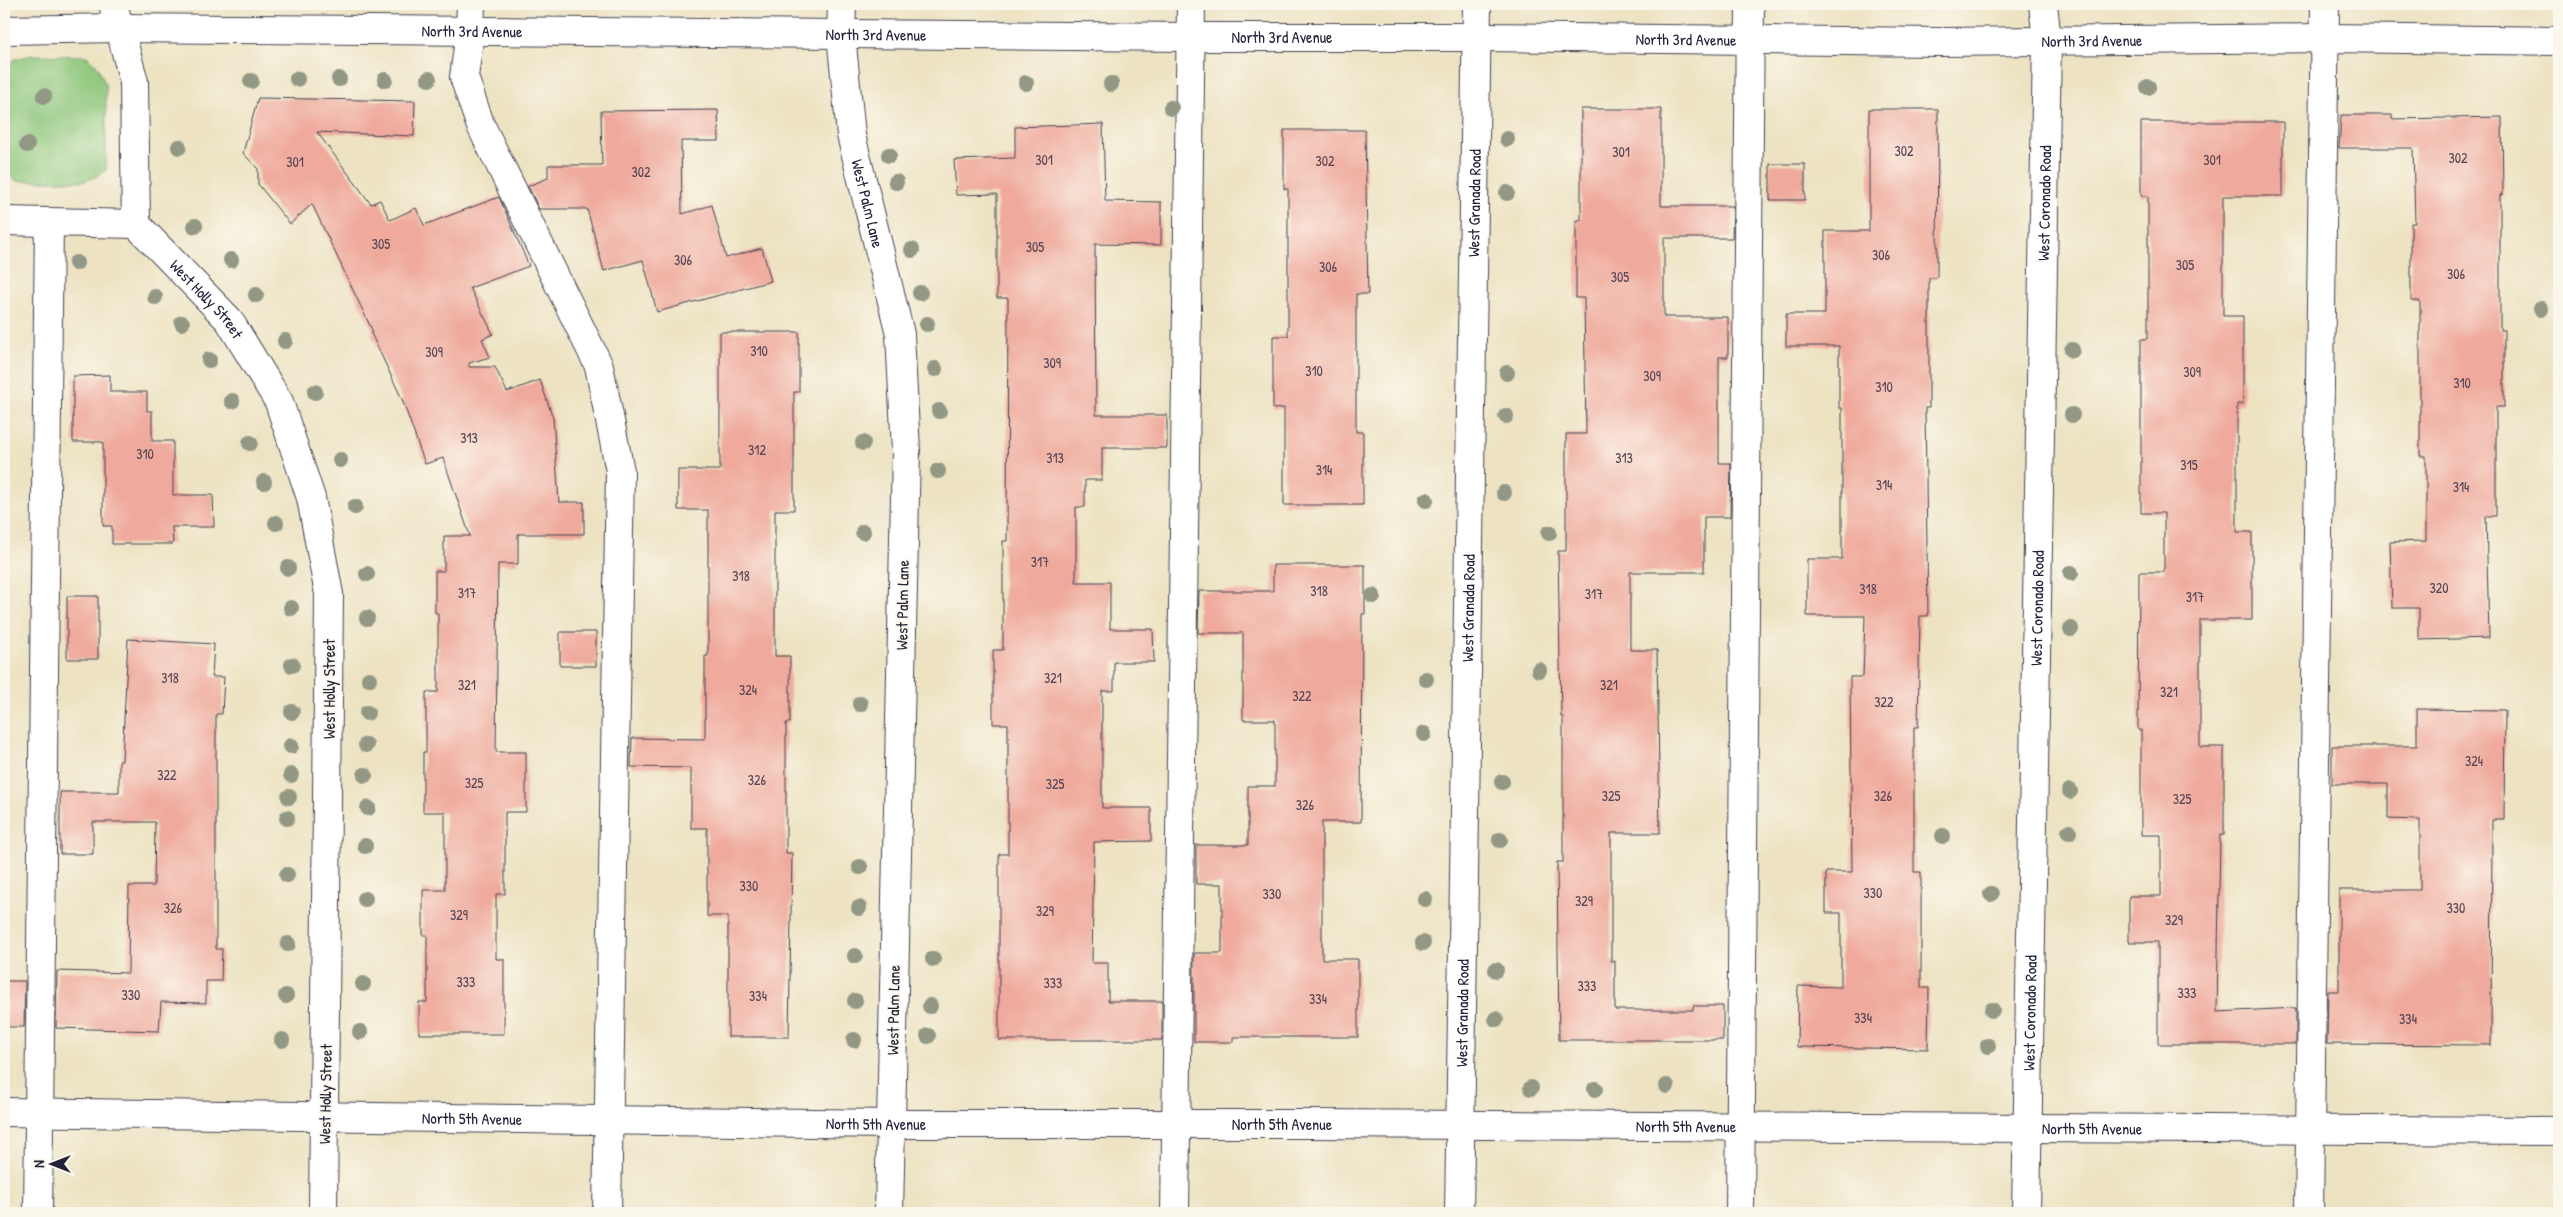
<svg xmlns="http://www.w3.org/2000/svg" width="2563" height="1217" viewBox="0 0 2563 1217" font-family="'Patrick Hand',sans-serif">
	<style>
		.green { fill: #8cc67a; stroke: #57745a }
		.building { fill: #efaa9d }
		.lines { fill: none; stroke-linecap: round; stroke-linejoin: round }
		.minor-casing { stroke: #403f4f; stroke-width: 30 }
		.minor { stroke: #fff; stroke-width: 28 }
		.tree { fill: #929884 }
		.labels { text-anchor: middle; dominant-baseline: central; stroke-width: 4; stroke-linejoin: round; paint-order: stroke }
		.number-label { font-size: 14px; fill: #554454 }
		.street-label { font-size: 16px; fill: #22223b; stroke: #fbf7ec }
	</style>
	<rect width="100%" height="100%" fill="#fbf7ec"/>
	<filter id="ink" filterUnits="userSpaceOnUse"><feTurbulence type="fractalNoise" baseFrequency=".02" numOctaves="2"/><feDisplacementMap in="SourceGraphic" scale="10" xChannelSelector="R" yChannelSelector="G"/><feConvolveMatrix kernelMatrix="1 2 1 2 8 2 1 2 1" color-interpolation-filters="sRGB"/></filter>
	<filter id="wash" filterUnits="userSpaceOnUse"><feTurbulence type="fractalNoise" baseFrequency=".0096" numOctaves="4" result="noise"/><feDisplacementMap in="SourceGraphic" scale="20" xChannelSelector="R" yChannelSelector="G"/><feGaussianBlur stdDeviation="1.12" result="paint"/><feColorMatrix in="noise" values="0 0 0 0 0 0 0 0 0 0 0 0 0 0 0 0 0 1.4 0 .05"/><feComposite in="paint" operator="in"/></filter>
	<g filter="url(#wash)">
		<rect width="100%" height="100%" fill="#ede3c3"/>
		<path class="green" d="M 33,55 L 87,56 L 98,67 L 106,86 L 106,170 L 95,177 L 84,181 L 17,181 L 4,172 L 4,72 L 15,59 Z"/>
		<g id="blocks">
			<path class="building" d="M 258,98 L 415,101 L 414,136 L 317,132 L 371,204 L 380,200 L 390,220 L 416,208 L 424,225 L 499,197 L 529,266 L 470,288 L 493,334 L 482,339 L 490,357 L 469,363 L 469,367 L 495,367 L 507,392 L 540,380 L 553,418 L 559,502 L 584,502 L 584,534 L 518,534 L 518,564 L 498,564 L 496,752 L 526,752 L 526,812 L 505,812 L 505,894 L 496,894 L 496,959 L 504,959 L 504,1034 L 419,1034 L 419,1002 L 427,1002 L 427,935 L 423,935 L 423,890 L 445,890 L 445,812 L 423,812 L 423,752 L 426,752 L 426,692 L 438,692 L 438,613 L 435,613 L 435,571 L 444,571 L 444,536 L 470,536 L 443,458 L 425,464 L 402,399 L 371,333 L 373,332 L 312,204 L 290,224 L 258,184 L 258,169 L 243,153 Z
				M 1581,109 L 1661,109 L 1661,206 L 1733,206 L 1732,238 L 1664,238 L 1664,317 L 1728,317 L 1728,357 L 1719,357 L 1719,463 L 1731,463 L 1730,517 L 1704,517 L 1704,572 L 1630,572 L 1630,650 L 1657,650 L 1660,833 L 1611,833 L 1611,961 L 1615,961 L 1615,1010 L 1693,1010 L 1693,1006 L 1723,1006 L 1723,1040 L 1559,1040 L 1557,862 L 1563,862 L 1563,717 L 1561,717 L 1558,551 L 1566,551 L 1566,434 L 1586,434 L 1584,298 L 1576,298 L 1576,220 L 1581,220 Z
				M 1869,109 L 1938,109 L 1937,278 L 1929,278 L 1929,408 L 1925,408 L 1928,616 L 1920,616 L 1918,727 L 1914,727 L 1914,872 L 1921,872 L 1921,988 L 1929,988 L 1928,1049 L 1797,1047 L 1798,986 L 1841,987 L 1841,913 L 1826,913 L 1826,872 L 1852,872 L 1850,677 L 1863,677 L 1865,616 L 1807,616 L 1807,559 L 1842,559 L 1842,408 L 1839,408 L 1839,346 L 1786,346 L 1786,314 L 1825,314 L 1825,231 L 1869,231 Z
				M 718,110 L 719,141 L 681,141 L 682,214 L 712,205 L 726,258 L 762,248 L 771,281 L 657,312 L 643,260 L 604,271 L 587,209 L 539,209 L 528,186 L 548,178 L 548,165 L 602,165 L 601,111 Z
				M 2341,115 L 2392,115 L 2392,119 L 2502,117 L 2503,195 L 2500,195 L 2500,330 L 2504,330 L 2504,407 L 2496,407 L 2496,516 L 2486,516 L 2489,638 L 2419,640 L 2419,608 L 2392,608 L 2390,542 L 2426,541 L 2426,456 L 2420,456 L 2420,301 L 2411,301 L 2411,223 L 2415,223 L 2413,148 L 2339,148 Z
				M 2141,122 L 2283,122 L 2283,196 L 2223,196 L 2223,316 L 2243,316 L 2243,404 L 2237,404 L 2237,532 L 2252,532 L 2252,620 L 2200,620 L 2200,747 L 2224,747 L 2224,835 L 2220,835 L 2217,1012 L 2296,1008 L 2296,1044 L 2158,1044 L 2158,942 L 2129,942 L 2129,896 L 2161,896 L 2161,835 L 2141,835 L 2141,730 L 2138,730 L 2139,572 L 2164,572 L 2164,513 L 2141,513 L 2141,339 L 2148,339 L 2148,196 L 2141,196 Z
				M 1103,124 L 1105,201 L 1161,202 L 1161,245 L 1095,244 L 1096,415 L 1167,415 L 1167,448 L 1102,448 L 1102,480 L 1085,480 L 1085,507 L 1076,507 L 1076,582 L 1110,582 L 1110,629 L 1153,629 L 1154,662 L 1114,662 L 1114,691 L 1102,691 L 1102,808 L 1151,808 L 1151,841 L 1094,842 L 1092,963 L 1108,963 L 1108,1001 L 1162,1001 L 1162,1040 L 999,1040 L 999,854 L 1008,854 L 1008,724 L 993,724 L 993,650 L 1003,650 L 1003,541 L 1007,541 L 1008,298 L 997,298 L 997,194 L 956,195 L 954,160 L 1015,158 L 1015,127 Z
				M 1284,130 L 1365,130 L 1368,294 L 1356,294 L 1356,432 L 1363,432 L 1363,505 L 1284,505 L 1284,408 L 1273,409 L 1273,336 L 1288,336 L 1288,189 L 1284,189 Z
				M 1770,164 L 1805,164 L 1805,200 L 1770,200 Z
				M 720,332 L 799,332 L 799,392 L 794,392 L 794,510 L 775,510 L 775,656 L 790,656 L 790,723 L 786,723 L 786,853 L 792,853 L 789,1037 L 728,1037 L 728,916 L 707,916 L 707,828 L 691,828 L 691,768 L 631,767 L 632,738 L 705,739 L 705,656 L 708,656 L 708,510 L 678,510 L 678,470 L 720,470 Z
				M 110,375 L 110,392 L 147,392 L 147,411 L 152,411 L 152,441 L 173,441 L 173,495 L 213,495 L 214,527 L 172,527 L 173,544 L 112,544 L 112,526 L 103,526 L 103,442 L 73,442 L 73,376 Z
				M 1273,565 L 1365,565 L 1365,614 L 1362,614 L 1361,822 L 1322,822 L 1322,959 L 1358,959 L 1358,1037 L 1233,1037 L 1233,1042 L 1194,1042 L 1194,953 L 1222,953 L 1222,884 L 1196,884 L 1196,845 L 1248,845 L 1248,786 L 1275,786 L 1275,720 L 1243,720 L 1243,633 L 1198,633 L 1199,591 L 1273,591 Z
				M 67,596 L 98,596 L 98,659 L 67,659 Z
				M 560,632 L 596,632 L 596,666 L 560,666 Z
				M 128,639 L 214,644 L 212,677 L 224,677 L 222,714 L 216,714 L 216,949 L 222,949 L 221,981 L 206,981 L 206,1003 L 161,1002 L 159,1031 L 56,1028 L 57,971 L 128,973 L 129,886 L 154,886 L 155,822 L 93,822 L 93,854 L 60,854 L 60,792 L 119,792 L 119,761 L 122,761 Z
				M 2417,709 L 2505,710 L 2504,820 L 2492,820 L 2491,1045 L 2327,1044 L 2328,991 L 2339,991 L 2339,890 L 2420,890 L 2420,820 L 2388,819 L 2388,784 L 2332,784 L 2332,746 L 2417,746 Z
				M 4,981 L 25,981 L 24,1027 L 4,1027 Z"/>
		</g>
	</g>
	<g filter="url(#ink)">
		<use href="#blocks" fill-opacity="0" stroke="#403f4f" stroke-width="1"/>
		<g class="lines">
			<g class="minor-casing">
				<g id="minor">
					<path id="s1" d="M 113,4 L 134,82 L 136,224 L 229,320 L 279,402 L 311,498 L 329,594 L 323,1213"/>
					<path d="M 471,4 L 470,32 L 464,77 L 480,124 L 599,366 L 620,471 L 607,1213"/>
					<path id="s2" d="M 842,4 L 841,35 L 851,135 L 900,334 L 906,451 L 889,1213"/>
					<path id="s3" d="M 4,30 L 119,28 L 1191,37 L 1476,37 L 1941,42 L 2325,38 L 2559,41"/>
					<path d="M 4,221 L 136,224"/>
					<path id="s4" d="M 4,1112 L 890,1124 L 1308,1124 L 2559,1131"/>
					<path d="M 38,1213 L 49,222"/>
					<path d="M 1175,1213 L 1191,4"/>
					<path id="s5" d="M 1459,1213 L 1477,4"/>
					<path d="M 1740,1213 L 1750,4"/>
					<path id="s6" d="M 2026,1213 L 2046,101 L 2047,41 L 2043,4"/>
					<path d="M 2309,1213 L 2325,4"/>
				</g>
			</g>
			<use href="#minor" class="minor"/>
		</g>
		<g class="tree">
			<circle cx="297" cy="79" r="8"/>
			<circle cx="339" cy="79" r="8"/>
			<circle cx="429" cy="79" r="8"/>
			<circle cx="385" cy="80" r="8"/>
			<circle cx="251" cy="81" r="8"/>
			<circle cx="1026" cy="83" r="8"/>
			<circle cx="1111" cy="84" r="8"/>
			<circle cx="2148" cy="87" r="8"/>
			<circle cx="44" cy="96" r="8"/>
			<circle cx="1171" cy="108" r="8"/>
			<circle cx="1507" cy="139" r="8"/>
			<circle cx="27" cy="145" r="8"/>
			<circle cx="179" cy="147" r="8"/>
			<circle cx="889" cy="155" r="8"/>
			<circle cx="896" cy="182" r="8"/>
			<circle cx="1507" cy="193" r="8"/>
			<circle cx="195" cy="226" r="8"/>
			<circle cx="912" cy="250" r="8"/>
			<circle cx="231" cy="260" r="8"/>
			<circle cx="76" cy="263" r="8"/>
			<circle cx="920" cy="293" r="8"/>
			<circle cx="256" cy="295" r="8"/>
			<circle cx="155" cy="297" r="8"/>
			<circle cx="2541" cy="309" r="8"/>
			<circle cx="182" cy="323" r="8"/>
			<circle cx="927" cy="324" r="8"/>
			<circle cx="285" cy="341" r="8"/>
			<circle cx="2072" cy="350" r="8"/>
			<circle cx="209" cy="360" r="8"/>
			<circle cx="935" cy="369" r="8"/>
			<circle cx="1507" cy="373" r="8"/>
			<circle cx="315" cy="392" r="8"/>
			<circle cx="232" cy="401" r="8"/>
			<circle cx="939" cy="411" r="8"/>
			<circle cx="2072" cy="415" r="8"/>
			<circle cx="1506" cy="416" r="8"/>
			<circle cx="250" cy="443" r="8"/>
			<circle cx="863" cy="443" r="8"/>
			<circle cx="340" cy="460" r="8"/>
			<circle cx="938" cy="471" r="8"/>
			<circle cx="264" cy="482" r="8"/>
			<circle cx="1504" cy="493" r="8"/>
			<circle cx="1426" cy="500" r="8"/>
			<circle cx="355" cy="507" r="8"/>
			<circle cx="276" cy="523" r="8"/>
			<circle cx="863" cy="532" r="8"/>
			<circle cx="1549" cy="533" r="8"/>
			<circle cx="288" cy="568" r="8"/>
			<circle cx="2071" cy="573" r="8"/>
			<circle cx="367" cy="574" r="8"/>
			<circle cx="1373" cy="596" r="8"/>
			<circle cx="291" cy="608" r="8"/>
			<circle cx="367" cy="618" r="8"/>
			<circle cx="2071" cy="629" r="8"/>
			<circle cx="292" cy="665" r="8"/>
			<circle cx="1539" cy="670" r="8"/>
			<circle cx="369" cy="679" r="8"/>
			<circle cx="1426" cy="679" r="8"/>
			<circle cx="860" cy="704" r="8"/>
			<circle cx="292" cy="712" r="8"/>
			<circle cx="367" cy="713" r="8"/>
			<circle cx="1424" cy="734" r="8"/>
			<circle cx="366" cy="745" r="8"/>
			<circle cx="291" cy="746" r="8"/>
			<circle cx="291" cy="775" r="8"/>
			<circle cx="365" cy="775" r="8"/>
			<circle cx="1502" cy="782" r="8"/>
			<circle cx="2070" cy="791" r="8"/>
			<circle cx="289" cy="797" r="8"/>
			<circle cx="368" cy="808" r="8"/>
			<circle cx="287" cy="818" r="8"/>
			<circle cx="2069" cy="832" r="8"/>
			<circle cx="1943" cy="836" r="8"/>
			<circle cx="1500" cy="840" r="8"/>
			<circle cx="365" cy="846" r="8"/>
			<circle cx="860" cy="867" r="8"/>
			<circle cx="287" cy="875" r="8"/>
			<circle cx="1991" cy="894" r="8"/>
			<circle cx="365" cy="899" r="8"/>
			<circle cx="1425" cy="899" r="8"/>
			<circle cx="859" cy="908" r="8"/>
			<circle cx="1423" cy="943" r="8"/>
			<circle cx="288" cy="944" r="8"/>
			<circle cx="855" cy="956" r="8"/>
			<circle cx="933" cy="959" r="8"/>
			<circle cx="1496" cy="970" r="8"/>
			<circle cx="363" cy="984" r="8"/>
			<circle cx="286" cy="996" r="8"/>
			<circle cx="855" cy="1001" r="8"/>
			<circle cx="930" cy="1006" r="8"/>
			<circle cx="1992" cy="1010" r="8"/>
			<circle cx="1496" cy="1019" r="8"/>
			<circle cx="360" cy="1032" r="8"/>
			<circle cx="928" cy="1036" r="8"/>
			<circle cx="282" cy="1040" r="8"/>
			<circle cx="854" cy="1040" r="8"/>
			<circle cx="1988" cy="1046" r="8"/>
			<circle cx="1667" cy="1086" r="8"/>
			<circle cx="1531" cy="1088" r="8"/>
			<circle cx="1595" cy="1089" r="8"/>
		</g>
	</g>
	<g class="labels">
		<g class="number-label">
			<text x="1904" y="150">302</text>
			<text x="1621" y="151">301</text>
			<text x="2458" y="157">302</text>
			<text x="1044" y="159">301</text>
			<text x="2212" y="159">301</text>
			<text x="1325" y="160">302</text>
			<text x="295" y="161">301</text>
			<text x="641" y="171">302</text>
			<text x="381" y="243">305</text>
			<text x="1035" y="246">305</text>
			<text x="1881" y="254">306</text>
			<text x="683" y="259">306</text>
			<text x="2185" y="264">305</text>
			<text x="1328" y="266">306</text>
			<text x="2456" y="273">306</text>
			<text x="1620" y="276">305</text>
			<text x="759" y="350">310</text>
			<text x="434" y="351">309</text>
			<text x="1052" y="362">309</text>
			<text x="1314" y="370">310</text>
			<text x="2192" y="371">309</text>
			<text x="1652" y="375">309</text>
			<text x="2462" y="382">310</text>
			<text x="1884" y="386">310</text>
			<text x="469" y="437">313</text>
			<text x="757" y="449">312</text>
			<text x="145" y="453">310</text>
			<text x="1055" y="457">313</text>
			<text x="1624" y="457">313</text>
			<text x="2189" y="464">315</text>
			<text x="1324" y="469">314</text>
			<text x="1884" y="484">314</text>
			<text x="2461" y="486">314</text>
			<text x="1040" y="561">317</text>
			<text x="741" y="575">318</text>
			<text x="2439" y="587">320</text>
			<text x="1868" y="588">318</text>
			<text x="1319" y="590">318</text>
			<text x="467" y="592">317</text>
			<text x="1594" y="593">317</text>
			<text x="2195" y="596">317</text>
			<text x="170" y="677">318</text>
			<text x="1053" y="677">321</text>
			<text x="467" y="684">321</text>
			<text x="1609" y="684">321</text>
			<text x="748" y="689">324</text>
			<text x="2169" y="691">321</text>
			<text x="1302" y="695">322</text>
			<text x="1884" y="701">322</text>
			<text x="2474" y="760">324</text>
			<text x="167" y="774">322</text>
			<text x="757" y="779">326</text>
			<text x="474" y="782">325</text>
			<text x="1055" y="783">325</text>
			<text x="1611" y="795">325</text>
			<text x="1883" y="795">326</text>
			<text x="2182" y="798">325</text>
			<text x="1305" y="804">326</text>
			<text x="749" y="885">330</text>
			<text x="1873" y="892">330</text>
			<text x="1272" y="893">330</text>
			<text x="1584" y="900">329</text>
			<text x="173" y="907">326</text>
			<text x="2456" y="907">330</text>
			<text x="1045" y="910">329</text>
			<text x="459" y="914">329</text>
			<text x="2174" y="919">329</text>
			<text x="466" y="981">333</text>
			<text x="1053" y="982">333</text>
			<text x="1587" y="985">333</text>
			<text x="2187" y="992">333</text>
			<text x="131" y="994">330</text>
			<text x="758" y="995">334</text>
			<text x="1318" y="998">334</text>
			<text x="1863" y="1017">334</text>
			<text x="2408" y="1018">334</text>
		</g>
		<g class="street-label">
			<text stroke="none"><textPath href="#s3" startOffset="468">North 3rd Avenue</textPath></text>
			<text stroke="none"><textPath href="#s3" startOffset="872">North 3rd Avenue</textPath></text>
			<text stroke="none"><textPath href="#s3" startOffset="1278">North 3rd Avenue</textPath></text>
			<text stroke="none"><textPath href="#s3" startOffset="1682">North 3rd Avenue</textPath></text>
			<text stroke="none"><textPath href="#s3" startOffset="2088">North 3rd Avenue</textPath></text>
			<text stroke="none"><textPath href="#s6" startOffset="1010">West Coronado Road</textPath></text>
			<text stroke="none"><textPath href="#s2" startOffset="202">West Palm Lane</textPath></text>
			<text stroke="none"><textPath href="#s5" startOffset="1010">West Granada Road</textPath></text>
			<text stroke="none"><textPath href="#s1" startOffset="326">West Holly Street</textPath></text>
			<text transform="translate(902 605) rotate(-89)">West Palm Lane</text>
			<text stroke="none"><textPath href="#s5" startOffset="605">West Granada Road</textPath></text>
			<text stroke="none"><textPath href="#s6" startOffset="605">West Coronado Road</textPath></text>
			<text transform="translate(329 689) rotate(-90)">West Holly Street</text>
			<text transform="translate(893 1010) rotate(-89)">West Palm Lane</text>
			<text stroke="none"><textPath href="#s5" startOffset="200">West Granada Road</textPath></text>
			<text stroke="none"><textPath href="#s6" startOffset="200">West Coronado Road</textPath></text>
			<text transform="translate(325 1094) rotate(-89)">West Holly Street</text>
			<text stroke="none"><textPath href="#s4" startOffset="468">North 5th Avenue</textPath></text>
			<text stroke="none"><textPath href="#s4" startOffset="872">North 5th Avenue</textPath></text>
			<text stroke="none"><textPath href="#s4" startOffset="1278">North 5th Avenue</textPath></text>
			<text stroke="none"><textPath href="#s4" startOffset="1682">North 5th Avenue</textPath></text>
			<text stroke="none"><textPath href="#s4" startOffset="2088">North 5th Avenue</textPath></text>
		</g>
	</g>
	<rect width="2563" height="1217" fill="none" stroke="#fbf7ec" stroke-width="20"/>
	<g transform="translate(52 1164) rotate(270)" stroke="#fbf7ec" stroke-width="4" paint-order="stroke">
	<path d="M0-4L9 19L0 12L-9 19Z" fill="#22223b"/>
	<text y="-8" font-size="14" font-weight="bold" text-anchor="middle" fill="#22223b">N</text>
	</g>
</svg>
